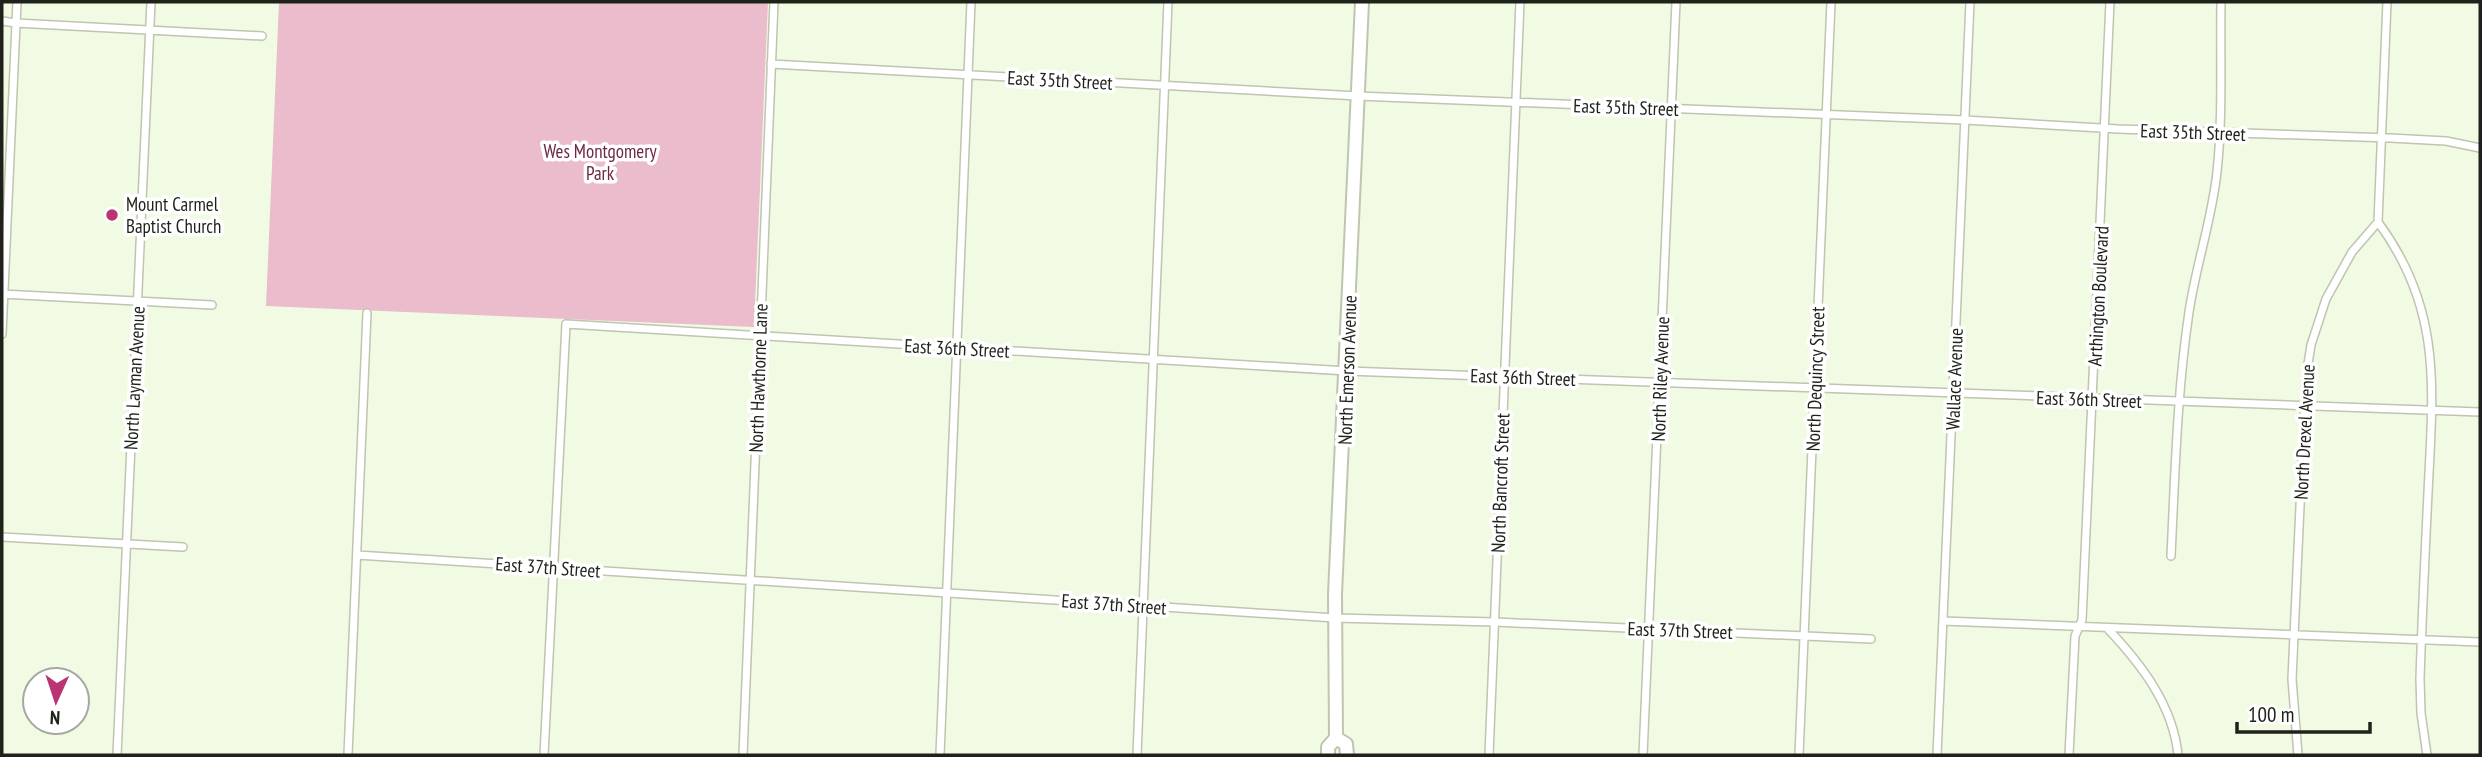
<svg xmlns="http://www.w3.org/2000/svg" width="2482" height="757" viewBox="0 0 2482 757" font-family="'PT Sans Narrow',sans-serif">
	<style>
		.green { fill: #eabccc }
		.lines { fill: none; stroke-linecap: round; stroke-linejoin: round }
		.street-casing { stroke: #bec5b0; stroke-width: 10 }
		.primary-casing { stroke: #bec5b0; stroke-width: 16 }
		.street { stroke: #fff; stroke-width: 7 }
		.primary { stroke: #fff; stroke-width: 12 }
		.poi-dot { fill: #ba3373; stroke: #fff; stroke-width: 2.5 }
		.labels { text-anchor: middle; dominant-baseline: central; stroke-width: 7; stroke-linejoin: round; paint-order: stroke }
		.street-label { font-size: 19px; fill: #1f221a; stroke: #fff }
		.park-label { font-size: 19px; fill: #6e2847; stroke: #fff }
		.poi-label { font-size: 19px; fill: #1f221a; stroke: #fff; text-anchor: start }
	</style>
	<rect width="100%" height="100%" fill="#f1fae3"/>
	<path class="green" d="M 279,2 L 768,2 L 754,327 L 266,306 Z"/>
	<g class="lines">
		<g class="street-casing">
			<path id="street" d="M 2,21 L 16,23 L 262,36
				M 771,64 L 1358,96 L 1965,120 L 2118,129 L 2390,138 L 2446,141 L 2480,148
				M 2378,222 C 2443,310 2433,389 2428,493 C 2425,555 2422,617 2420,679 L 2421,713 L 2427,755
				M 2,294 L 212,305
				M 2,334 L 17,2
				M 2,537 L 183,547
				M 357,555 L 1335,618 L 1495,622 L 1871,639
				M 2171,556 C 2175,474 2177,393 2189,312 C 2196,265 2212,219 2217,172 C 2223,116 2220,58 2221,2
				M 1943,621 L 2480,642
				M 2108,629 C 2141,664 2173,705 2178,755
				M 117,755 L 151,2
				M 348,755 L 367,313
				M 544,755 L 566,324 L 1347,371 L 2480,412
				M 743,755 L 774,2
				M 940,755 L 971,2
				M 1137,755 L 1168,2
				M 1489,755 L 1520,2
				M 1643,755 L 1676,2
				M 1799,755 L 1831,2
				M 1937,755 L 1970,2
				M 2069,755 L 2075,636 L 2082,620 L 2110,2
				M 2298,755 L 2292,679 L 2306,377 L 2311,345 L 2326,299 L 2352,252 L 2378,222 L 2387,2"/>
		</g>
		<g class="primary-casing">
			<path id="primary" d="M 1336,738 L 1346,744 L 1347,755
				M 1328,755 L 1328,747 L 1336,738 L 1335,594 L 1362,2"/>
		</g>
		<use href="#street" class="street"/>
		<use href="#primary" class="primary"/>
	</g>
	<circle class="poi-dot" cx="112" cy="215" r="7"/>
	<g class="labels">
		<g class="street-label">
			<text transform="translate(1060 80) rotate(3)">East 35th Street</text>
			<text transform="translate(1626 107) rotate(2)">East 35th Street</text>
			<text transform="translate(2193 132) rotate(2)">East 35th Street</text>
			<text transform="translate(2098 296) rotate(-87)">Arthington Boulevard</text>
			<text transform="translate(957 348) rotate(3)">East 36th Street</text>
			<text transform="translate(1347 370) rotate(-88)">North Emerson Avenue</text>
			<text transform="translate(1523 377) rotate(2)">East 36th Street</text>
			<text transform="translate(134 378) rotate(-87)">North Layman Avenue</text>
			<text transform="translate(758 378) rotate(-88)">North Hawthorne Lane</text>
			<text transform="translate(1660 379) rotate(-88)">North Riley Avenue</text>
			<text transform="translate(1815 379) rotate(-88)">North Dequincy Street</text>
			<text transform="translate(1954 379) rotate(-88)">Wallace Avenue</text>
			<text transform="translate(2089 399) rotate(2)">East 36th Street</text>
			<text transform="translate(2304 432) rotate(-87)">North Drexel Avenue</text>
			<text transform="translate(1500 483) rotate(-88)">North Bancroft Street</text>
			<text transform="translate(548 567) rotate(4)">East 37th Street</text>
			<text transform="translate(1114 604) rotate(4)">East 37th Street</text>
			<text transform="translate(1680 630) rotate(2)">East 37th Street</text>
		</g>
		<g class="park-label">
			<text x="600" y="151">Wes Montgomery<tspan x="600" dy="22">Park</tspan></text>
		</g>
		<g class="poi-label">
			<text x="126" y="204">Mount Carmel<tspan x="126" dy="22">Baptist Church</tspan></text>
		</g>
	</g>
	<rect width="2482" height="757" fill="none" stroke="#1f221a" stroke-width="7"/>
	<g transform="translate(56 701) rotate(183)"><circle r="33" fill="#ffffff" stroke="#a5a7a3" stroke-width="2"/>
	<path d="M0-5L12 26L0 18L-12 26Z" fill="#ba3373"/>
	<text y="-10" font-size="19" font-weight="bold" text-anchor="middle" fill="#1f221a">N</text>
	</g>
	<path d="M2237 722v10h133v-10" fill="none" stroke="#1f221a" stroke-width="3.5"/>
	<text x="2248" y="722" font-size="21" fill="#1f221a" stroke="#ffffff" stroke-width="5" paint-order="stroke">100 m</text>
</svg>
